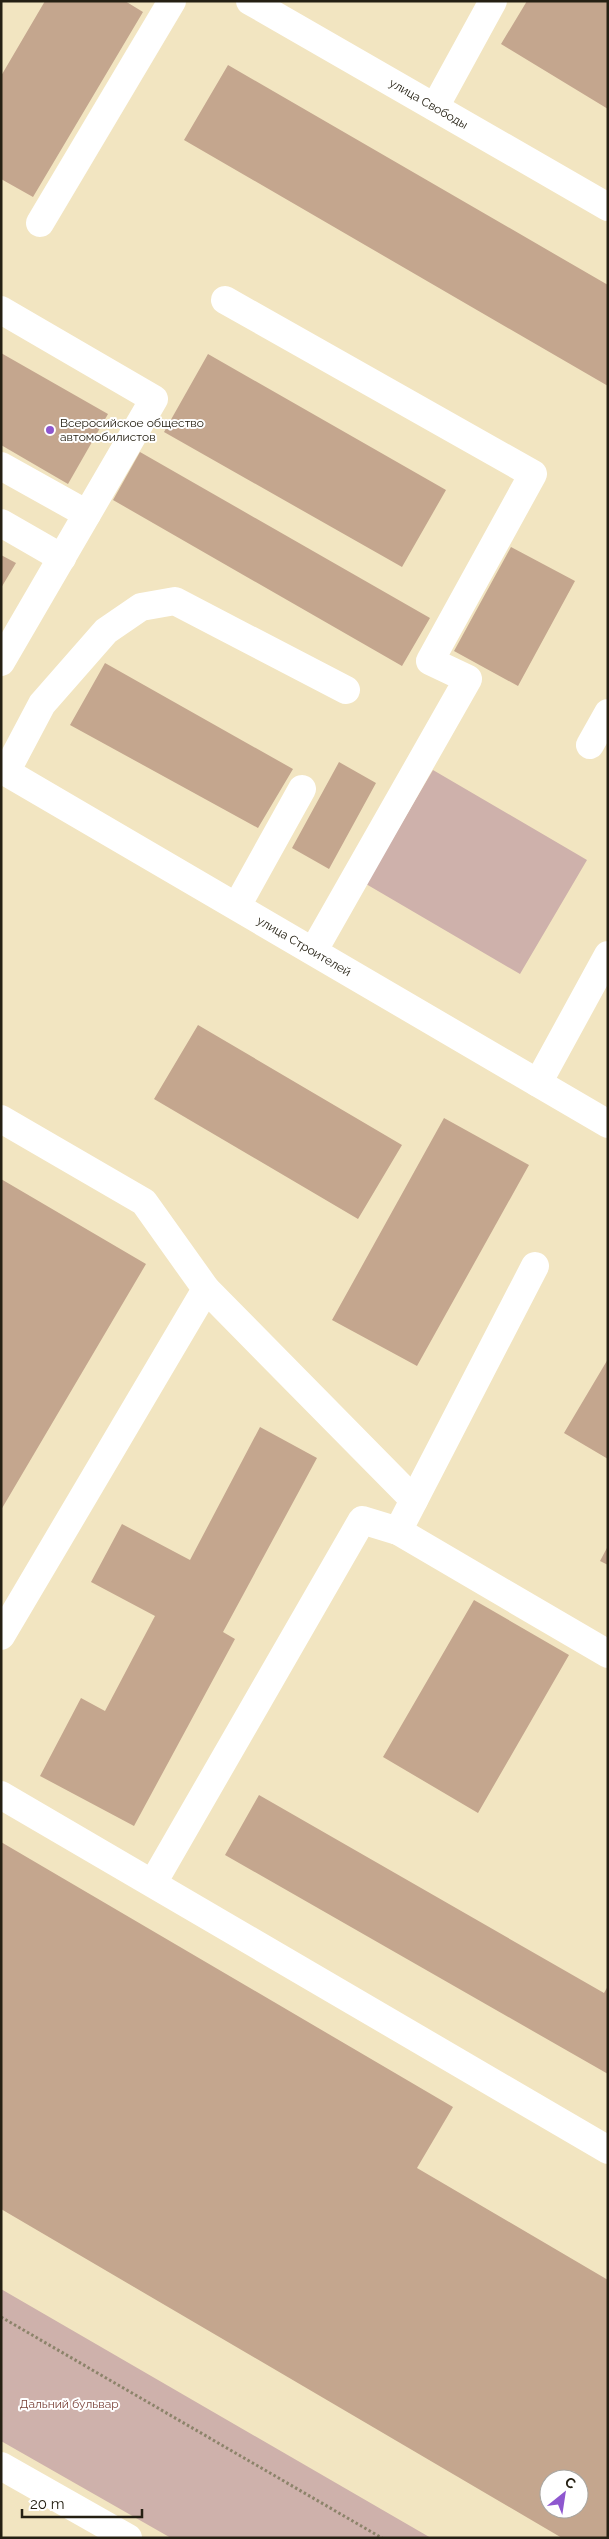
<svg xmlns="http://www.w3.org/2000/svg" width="609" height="2539" viewBox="0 0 609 2539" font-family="Raleway,sans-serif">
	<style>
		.green { fill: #ceb1ab }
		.building { fill: #c4a68e; fill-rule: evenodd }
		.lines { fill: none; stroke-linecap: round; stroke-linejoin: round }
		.path { stroke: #8c836a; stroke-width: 3; stroke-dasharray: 2.5 2.5; stroke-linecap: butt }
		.minor { stroke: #fff; stroke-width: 28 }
		.poi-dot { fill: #8e57cf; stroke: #fff; stroke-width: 2 }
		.labels { text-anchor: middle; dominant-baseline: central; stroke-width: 4; stroke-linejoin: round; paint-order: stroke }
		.street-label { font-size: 12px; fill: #252013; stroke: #fff }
		.poi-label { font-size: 12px; fill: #252013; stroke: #fff; text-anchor: start }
		.park-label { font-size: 12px; fill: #7b4339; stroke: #fff }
	</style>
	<rect width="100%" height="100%" fill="#f2e5c1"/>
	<path class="green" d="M 433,770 L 587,860 L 520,974 L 366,884 Z
		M 1,2289 L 431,2538 L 171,2538 L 1,2441 Z"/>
	<path class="building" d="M 45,1 L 125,1 L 143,12 L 33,197 L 1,179 L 1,76 Z
		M 527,1 L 608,1 L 608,109 L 501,44 Z
		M 228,65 L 608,285 L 608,386 L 184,140 Z
		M 1,353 L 108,414 L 68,484 L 1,445 Z
		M 208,354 L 446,490 L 402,567 L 164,432 Z
		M 140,452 L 430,618 L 402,666 L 113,500 Z
		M 511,547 L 575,581 L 518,686 L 454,651 Z
		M 1,555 L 16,563 L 1,588 Z
		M 105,663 L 293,769 L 258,828 L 70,725 Z
		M 339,762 L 376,783 L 329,869 L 292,848 Z
		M 198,1025 L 402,1145 L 358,1219 L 154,1099 Z
		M 444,1118 L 529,1165 L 417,1366 L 332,1320 Z
		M 1,1179 L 146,1264 L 1,1510 Z
		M 608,1359 L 608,1459 L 564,1433 Z
		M 260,1427 L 317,1458 L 223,1632 L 235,1639 L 134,1826 L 40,1776 L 81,1698 L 105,1711 L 155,1616 L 91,1582 L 122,1524 L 190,1560 Z
		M 608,1546 L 608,1565 L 600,1561 Z
		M 474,1600 L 569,1655 L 478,1813 L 383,1757 Z
		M 259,1795 L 604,1993 L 608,1986 L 608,2074 L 225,1855 Z
		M 1,1842 L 453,2107 L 417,2168 L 608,2280 L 608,2538 L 562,2538 L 1,2209 ZM 549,2479 L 579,2479 L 579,2509 L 549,2509 Z"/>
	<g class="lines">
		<path class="path" d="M 1,2317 L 382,2538"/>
		<g class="minor">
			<path id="s1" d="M 250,1 L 608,207"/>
			<path d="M 435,107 L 493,1"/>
			<path d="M 40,223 L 172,1"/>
			<path d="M 225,300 L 533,474 L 430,661 L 468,679 L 314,950"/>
			<path d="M 1,310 L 154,399 L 1,662"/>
			<path d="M 1,466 L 87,514"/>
			<path d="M 1,523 L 62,558"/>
			<path d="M 590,745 L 608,713"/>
			<path id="s2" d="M 1,769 L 608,1124"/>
			<path d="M 6,772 L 42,704 L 106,631 L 141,607 L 175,601 L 346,690"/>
			<path d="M 237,906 L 302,789"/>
			<path d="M 538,1083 L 608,955"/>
			<path d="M 1,1119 L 144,1202 L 206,1289 L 1,1636"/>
			<path d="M 206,1289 L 414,1500"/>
			<path d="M 398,1531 L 535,1266"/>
			<path d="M 1,1795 L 608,2150"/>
			<path d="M 153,1883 L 362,1520 L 398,1531 L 608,1654"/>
			<path d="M 1,2466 L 128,2538"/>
		</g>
	</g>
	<circle class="poi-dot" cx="50" cy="430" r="5"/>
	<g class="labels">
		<g class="street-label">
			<text stroke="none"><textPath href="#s1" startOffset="206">улица Свободы</textPath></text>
			<text stroke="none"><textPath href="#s2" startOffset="351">улица Строителей</textPath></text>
		</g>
		<g class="poi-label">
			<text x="60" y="423">Всеросийское общество<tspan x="60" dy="14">автомобилистов</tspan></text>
		</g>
		<g class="park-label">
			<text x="69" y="2404">Дальний бульвар</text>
		</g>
	</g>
	<rect width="609" height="2539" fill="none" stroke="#252013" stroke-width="5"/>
	<g transform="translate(564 2494) rotate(30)"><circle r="24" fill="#ffffff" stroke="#a8a6a1"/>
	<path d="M0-4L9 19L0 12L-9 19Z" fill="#8e57cf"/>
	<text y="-8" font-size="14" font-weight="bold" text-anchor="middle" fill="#252013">С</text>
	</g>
	<path d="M22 2509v8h120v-8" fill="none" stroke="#252013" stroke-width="2.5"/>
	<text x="30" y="2509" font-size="15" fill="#252013" stroke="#ffffff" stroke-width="4" paint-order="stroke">20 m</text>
</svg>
